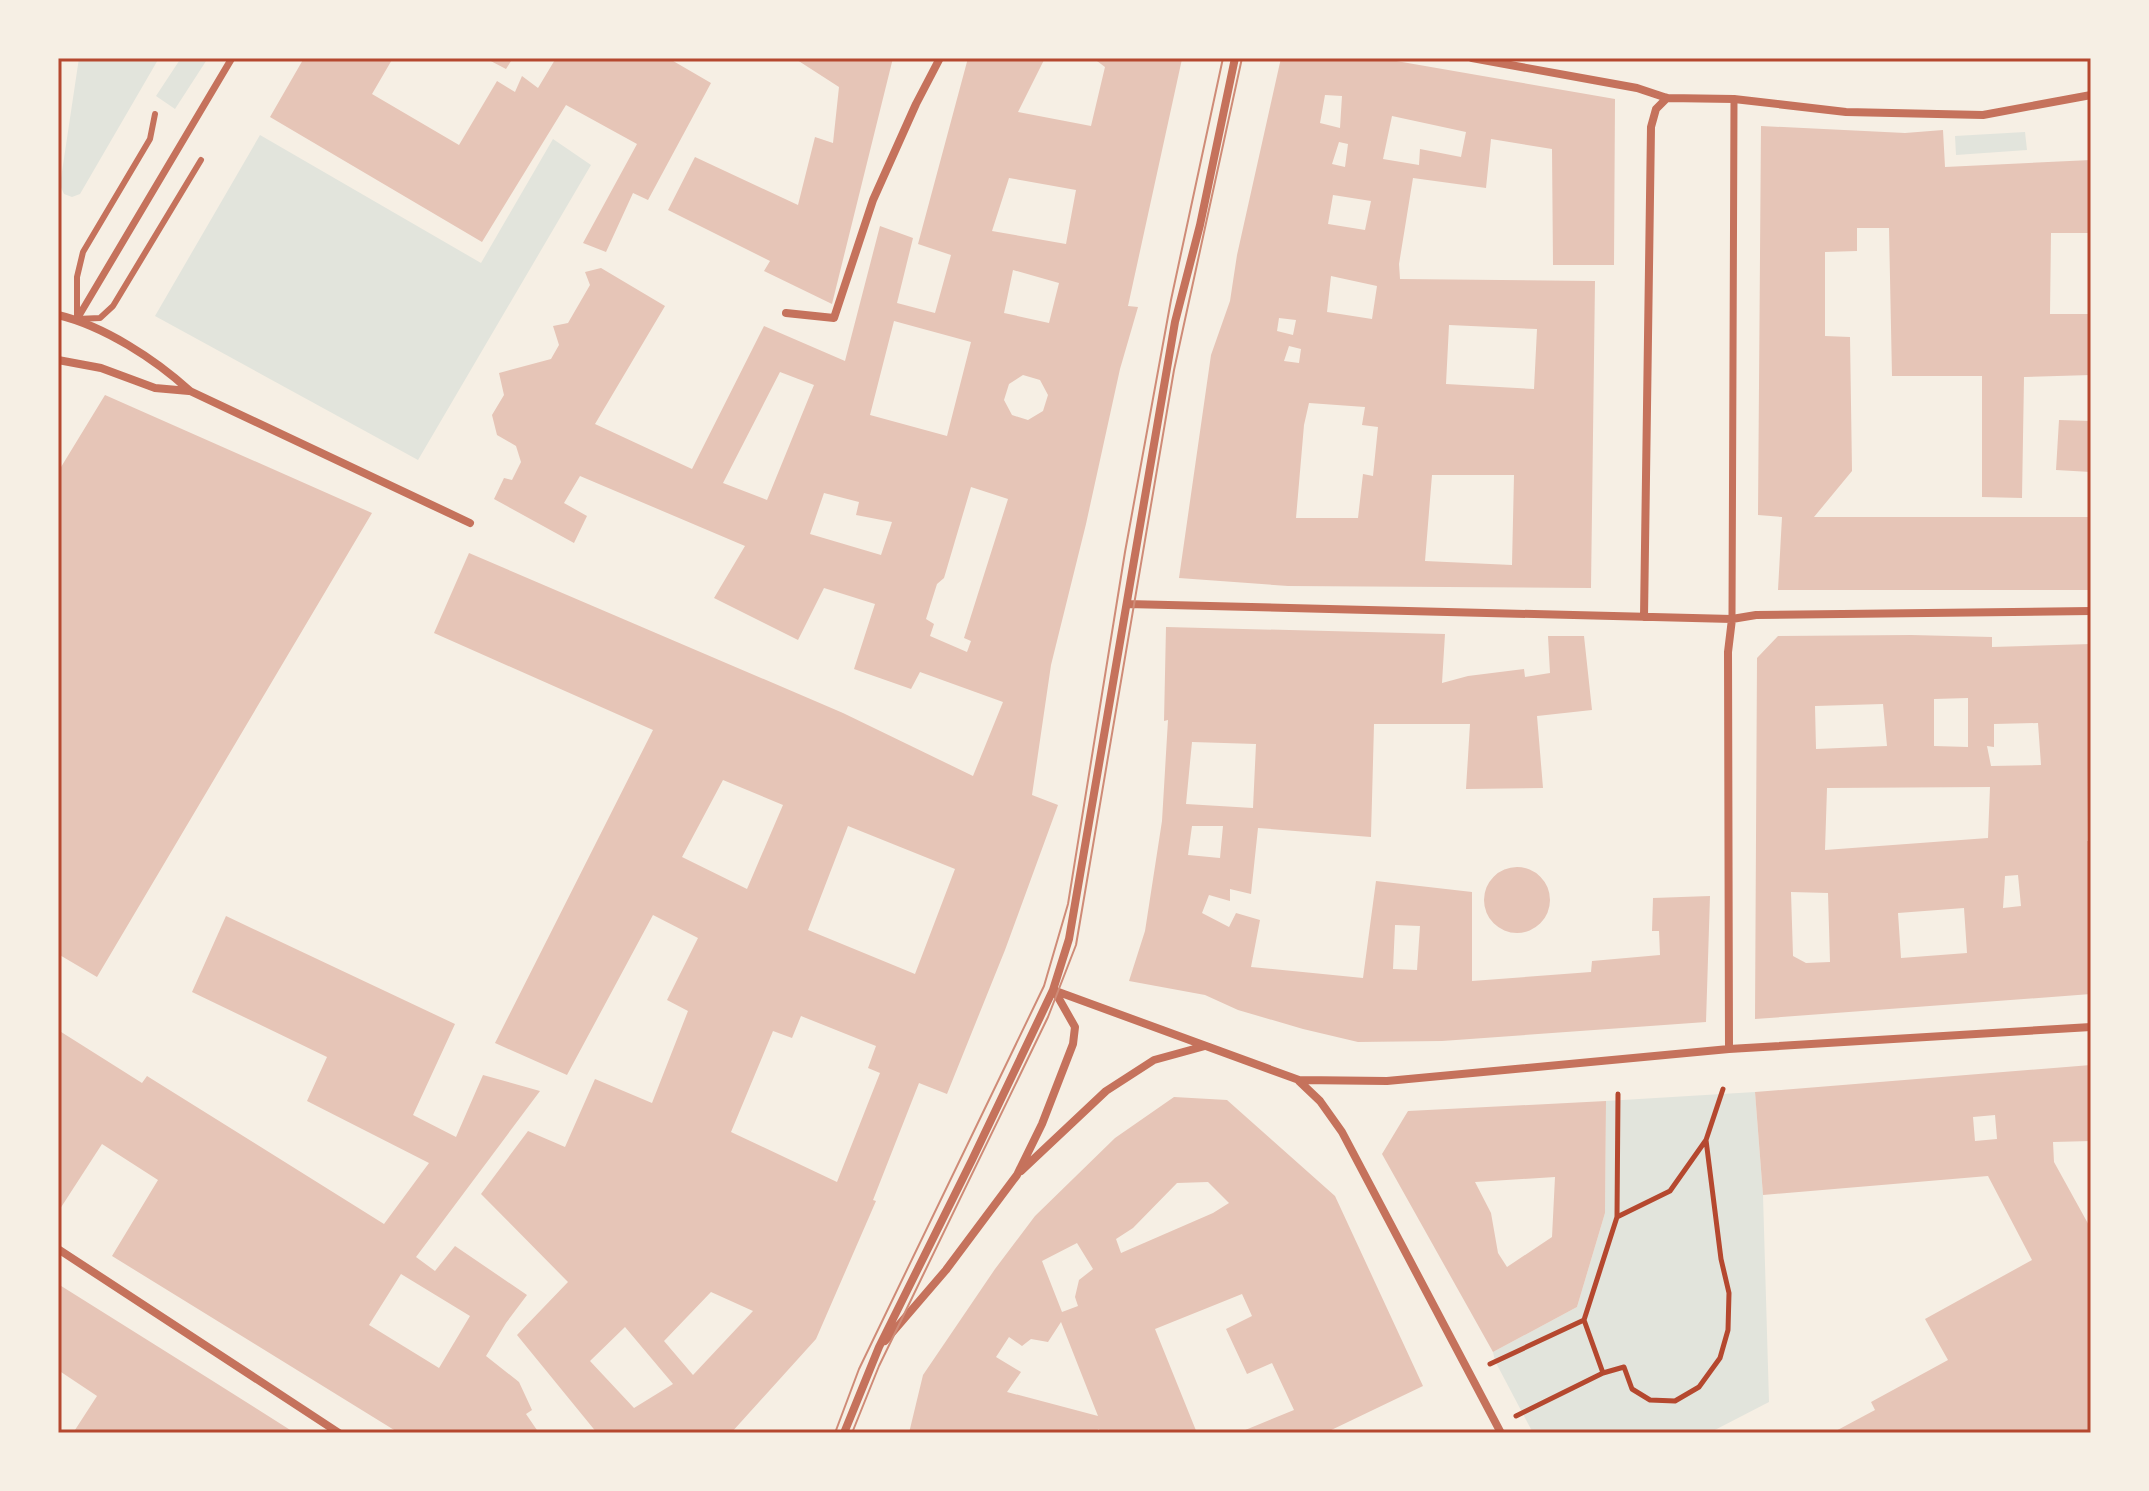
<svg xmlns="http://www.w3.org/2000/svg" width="2149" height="1491" viewBox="0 0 2149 1491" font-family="'DM Sans',sans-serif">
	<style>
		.green { fill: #e2e4dc }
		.building { fill: #e6c5b7; fill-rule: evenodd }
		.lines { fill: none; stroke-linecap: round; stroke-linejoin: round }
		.path { stroke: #b5482f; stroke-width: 5 }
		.service { stroke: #c5725c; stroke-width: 6 }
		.pedestrian { stroke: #c5725c; stroke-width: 7 }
		.minor { stroke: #c5725c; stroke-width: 8 }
		.tram { stroke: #cf8b77; stroke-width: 2 }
		.neatline { fill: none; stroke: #b5482f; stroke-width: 3 }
	</style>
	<rect width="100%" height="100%" fill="#f6efe4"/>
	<path class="green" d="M 79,58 L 159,58 L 80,194 L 72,197 L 64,194 L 60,185 Z
		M 181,58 L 208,58 L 175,109 L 156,96 Z
		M 2025,132 L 2027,150 L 1956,155 L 1955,136 Z
		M 260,135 L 481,263 L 553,139 L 591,165 L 418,460 L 155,316 Z
		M 1755,1092 L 1763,1195 L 1769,1402 L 1709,1433 L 1533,1433 L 1495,1361 L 1493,1352 L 1577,1307 L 1605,1213 L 1606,1101 Z"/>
	<path class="building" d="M 304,58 L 393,58 L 372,94 L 459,145 L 497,81 L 515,92 L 522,76 L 538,88 L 556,58 L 668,58 L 711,83 L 648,200 L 633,193 L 606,252 L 583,243 L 637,144 L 566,105 L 482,242 L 270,117 Z
		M 485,58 L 513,58 L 506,69 Z
		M 794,58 L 893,58 L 832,304 L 764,271 L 770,261 L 668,210 L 695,157 L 798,205 L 815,137 L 833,143 L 839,87 Z
		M 968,58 L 1045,58 L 1018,112 L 1091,126 L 1105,67 L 1093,58 L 1182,59 L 1128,306 L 1138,307 L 1120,369 L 1086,524 L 1051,665 L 1032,795 L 1058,805 L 1005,950 L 947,1094 L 919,1083 L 873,1200 L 876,1201 L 816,1339 L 731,1433 L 597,1433 L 517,1335 L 568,1282 L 481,1194 L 528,1131 L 565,1147 L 595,1079 L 652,1103 L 688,1011 L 667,1000 L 698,938 L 653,915 L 567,1075 L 495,1043 L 653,730 L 434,633 L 469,553 L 843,713 L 973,776 L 1003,702 L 920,672 L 911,689 L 854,669 L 875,604 L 824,588 L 798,640 L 714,598 L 745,546 L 580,476 L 564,503 L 587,516 L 574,543 L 494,499 L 504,478 L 512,480 L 521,462 L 516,446 L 497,435 L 492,415 L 504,395 L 499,373 L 551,359 L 559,345 L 553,326 L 568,323 L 590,285 L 585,272 L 601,268 L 665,306 L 595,424 L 692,469 L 764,326 L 845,361 L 880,226 L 913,238 L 897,303 L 935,313 L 951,255 L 918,244 ZM 1009,178 L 1076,190 L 1066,244 L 992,231 ZM 1013,270 L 1059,283 L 1049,323 L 1004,313 ZM 894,321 L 971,342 L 947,436 L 870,415 ZM 780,372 L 814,385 L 767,500 L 723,483 ZM 1023,375 L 1040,380 L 1048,395 L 1043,411 L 1028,420 L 1012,415 L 1004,400 L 1009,384 ZM 971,487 L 1008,499 L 964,638 L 971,641 L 967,652 L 930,636 L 934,624 L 926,619 L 937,584 L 944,578 ZM 824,493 L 859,502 L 856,515 L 892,522 L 881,555 L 810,534 ZM 723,780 L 783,805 L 747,889 L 682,857 ZM 848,826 L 955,869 L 915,974 L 808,930 ZM 801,1016 L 876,1046 L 868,1068 L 880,1073 L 837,1182 L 731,1132 L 773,1031 L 792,1038 ZM 711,1292 L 753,1311 L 693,1375 L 664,1341 ZM 625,1327 L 673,1384 L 634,1408 L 590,1361 Z
		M 1281,58 L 1379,58 L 1615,99 L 1614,265 L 1553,265 L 1552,149 L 1491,139 L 1486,188 L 1413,178 L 1399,264 L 1400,279 L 1595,281 L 1591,588 L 1288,586 L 1179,578 L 1211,355 L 1230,301 L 1237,255 ZM 1325,95 L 1342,96 L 1340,128 L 1320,123 ZM 1392,116 L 1466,132 L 1461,157 L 1420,149 L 1419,165 L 1383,159 ZM 1339,142 L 1348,144 L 1345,167 L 1332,164 ZM 1333,195 L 1371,201 L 1365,230 L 1328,224 ZM 1331,276 L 1377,286 L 1372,319 L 1327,312 ZM 1279,318 L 1296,320 L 1293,335 L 1277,331 ZM 1449,325 L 1537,329 L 1534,389 L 1446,384 ZM 1289,346 L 1301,349 L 1299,363 L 1284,361 ZM 1309,403 L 1365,407 L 1362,425 L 1378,427 L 1373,476 L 1363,474 L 1358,518 L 1296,518 L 1304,425 ZM 1432,475 L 1514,475 L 1512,565 L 1425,561 Z
		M 1761,126 L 1905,133 L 1943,130 L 1945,167 L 2091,160 L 2091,233 L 2051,233 L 2050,314 L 2091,314 L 2091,375 L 2024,377 L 2022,498 L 1982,497 L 1982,376 L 1892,376 L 1889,228 L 1857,228 L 1857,251 L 1825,252 L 1825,336 L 1850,337 L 1852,471 L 1814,517 L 2091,517 L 2091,590 L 1778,590 L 1782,517 L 1758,515 Z
		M 105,395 L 372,513 L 97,977 L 58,954 L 58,472 Z
		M 2059,420 L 2091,421 L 2091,472 L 2056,470 Z
		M 1166,627 L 1445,634 L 1442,683 L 1468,676 L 1524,669 L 1525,677 L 1550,673 L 1548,636 L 1584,636 L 1592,710 L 1537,716 L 1543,788 L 1466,789 L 1470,724 L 1374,724 L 1371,837 L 1258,828 L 1251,894 L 1230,889 L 1230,901 L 1209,895 L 1202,913 L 1229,927 L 1236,913 L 1260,920 L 1251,967 L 1363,978 L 1376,881 L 1472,892 L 1472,981 L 1591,972 L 1592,961 L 1660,955 L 1659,931 L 1652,931 L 1653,898 L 1710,896 L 1706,1022 L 1442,1041 L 1358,1042 L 1303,1029 L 1238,1010 L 1205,995 L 1129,981 L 1145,931 L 1162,821 L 1168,720 L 1164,721 ZM 1192,742 L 1256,744 L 1253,808 L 1186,804 ZM 1192,826 L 1223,826 L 1220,858 L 1188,855 ZM 1395,925 L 1420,926 L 1417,970 L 1393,969 Z
		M 1911,635 L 1992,637 L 1992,647 L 2091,644 L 2091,766 L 2088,766 L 2087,841 L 2091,841 L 2091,994 L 1755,1019 L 1757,658 L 1778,636 ZM 1968,698 L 1968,747 L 1934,746 L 1934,699 ZM 1883,704 L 1887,746 L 1816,749 L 1815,706 ZM 2038,723 L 2041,765 L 1991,766 L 1987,746 L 1994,747 L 1994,724 ZM 1990,787 L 1988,838 L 1825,850 L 1827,788 ZM 2018,875 L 2021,906 L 2003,908 L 2005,876 ZM 1791,892 L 1828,893 L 1830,962 L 1806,963 L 1793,956 ZM 1964,908 L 1967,953 L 1901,958 L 1898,913 Z
		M1484 900a33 33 0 1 1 66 0a33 33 0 1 1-66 0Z
		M 226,916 L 455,1024 L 413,1115 L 456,1137 L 483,1075 L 540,1091 L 416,1257 L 435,1271 L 455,1246 L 527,1295 L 506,1323 L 486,1356 L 519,1382 L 532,1410 L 526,1414 L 539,1433 L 399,1433 L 112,1256 L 158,1180 L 102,1144 L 58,1212 L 58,1030 L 142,1083 L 147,1076 L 384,1224 L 429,1163 L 307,1101 L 327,1057 L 192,992 ZM 401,1274 L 470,1316 L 439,1368 L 369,1325 Z
		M 2091,1065 L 2091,1141 L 2053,1142 L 2054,1162 L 2091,1229 L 2091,1433 L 1832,1433 L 1875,1410 L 1871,1402 L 1948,1360 L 1925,1319 L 2032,1260 L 1988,1176 L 1763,1195 L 1755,1092 ZM 1995,1115 L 1997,1139 L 1975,1141 L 1973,1117 Z
		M 1174,1097 L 1227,1100 L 1335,1196 L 1423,1386 L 1325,1433 L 1238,1433 L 1294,1410 L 1272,1363 L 1247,1374 L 1226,1329 L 1252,1316 L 1242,1294 L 1155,1329 L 1197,1433 L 1105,1433 L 1098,1429 L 1097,1433 L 909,1433 L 923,1375 L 995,1269 L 1035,1216 L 1115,1138 ZM 1208,1182 L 1229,1203 L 1213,1213 L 1121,1253 L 1116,1239 L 1133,1228 L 1177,1183 ZM 1077,1243 L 1093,1269 L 1079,1280 L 1075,1297 L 1078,1306 L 1062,1312 L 1042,1261 ZM 1061,1322 L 1098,1416 L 1007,1392 L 1021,1372 L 996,1357 L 1009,1337 L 1022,1346 L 1031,1339 L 1048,1342 Z
		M 1606,1101 L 1605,1213 L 1577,1307 L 1493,1352 L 1382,1154 L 1408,1111 ZM 1555,1177 L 1552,1237 L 1507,1267 L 1498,1253 L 1491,1213 L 1475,1182 Z
		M 58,1284 L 208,1378 L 295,1433 L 73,1433 L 97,1396 L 58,1370 Z"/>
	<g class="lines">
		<path class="path" d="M 1617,1217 L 1670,1191 L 1706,1140 L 1723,1089
			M 1490,1364 L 1584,1320 L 1617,1217 L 1618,1094
			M 1603,1373 L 1624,1367 L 1632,1389 L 1650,1400 L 1675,1401 L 1699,1387 L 1720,1358 L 1728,1330 L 1729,1293 L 1721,1259 L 1706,1140
			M 1516,1416 L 1603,1373 L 1584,1320"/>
		<path class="service" d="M 155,114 L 150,139 L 83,252 L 77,277 L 77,319 L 100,318 L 113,306 L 201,160"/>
		<path class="pedestrian" d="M 77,319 L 232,58
			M 1732,619 L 1734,99"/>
		<path class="minor" d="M 1472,58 L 1637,88 L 1667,98 L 1734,99 L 1846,112 L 1983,115 L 2091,95
			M 786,313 L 834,318 L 873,200 L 916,104 L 940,58
			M 58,315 C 104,326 155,359 190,391 L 470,523
			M 58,360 L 101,368 L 155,388 L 189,391
			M 1127,604 L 1732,619 L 1756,615 L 2091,611
			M 1644,617 L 1651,127 L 1656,109 L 1667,98
			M 1053,990 L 1299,1080 L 1387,1081 L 1729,1049 L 2091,1027
			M 1729,1049 L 1728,652 L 1732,619
			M 1299,1081 L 1320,1101 L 1342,1132 L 1501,1433
			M 1021,1171 L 1106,1091 L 1154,1060 L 1205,1046
			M 58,1249 L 339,1433
			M 885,1341 L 946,1270 L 1017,1175 L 1042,1124 L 1073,1044 L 1075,1027 L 1054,990
			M 844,1433 L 879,1347 L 972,1160 L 1053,990 L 1069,939 L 1175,322 L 1200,225 L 1235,58"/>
		<path class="tram" d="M 835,1433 L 859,1369 L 1044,986 L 1068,904 L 1125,552 L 1171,300 L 1223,58
			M 852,1433 L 879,1366 L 1048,1017 L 1076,945 L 1174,370 L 1242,58"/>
	</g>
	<rect width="2149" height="1491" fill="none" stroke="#f6efe4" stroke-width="120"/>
	<rect x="60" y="60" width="2029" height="1371" class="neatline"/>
</svg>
